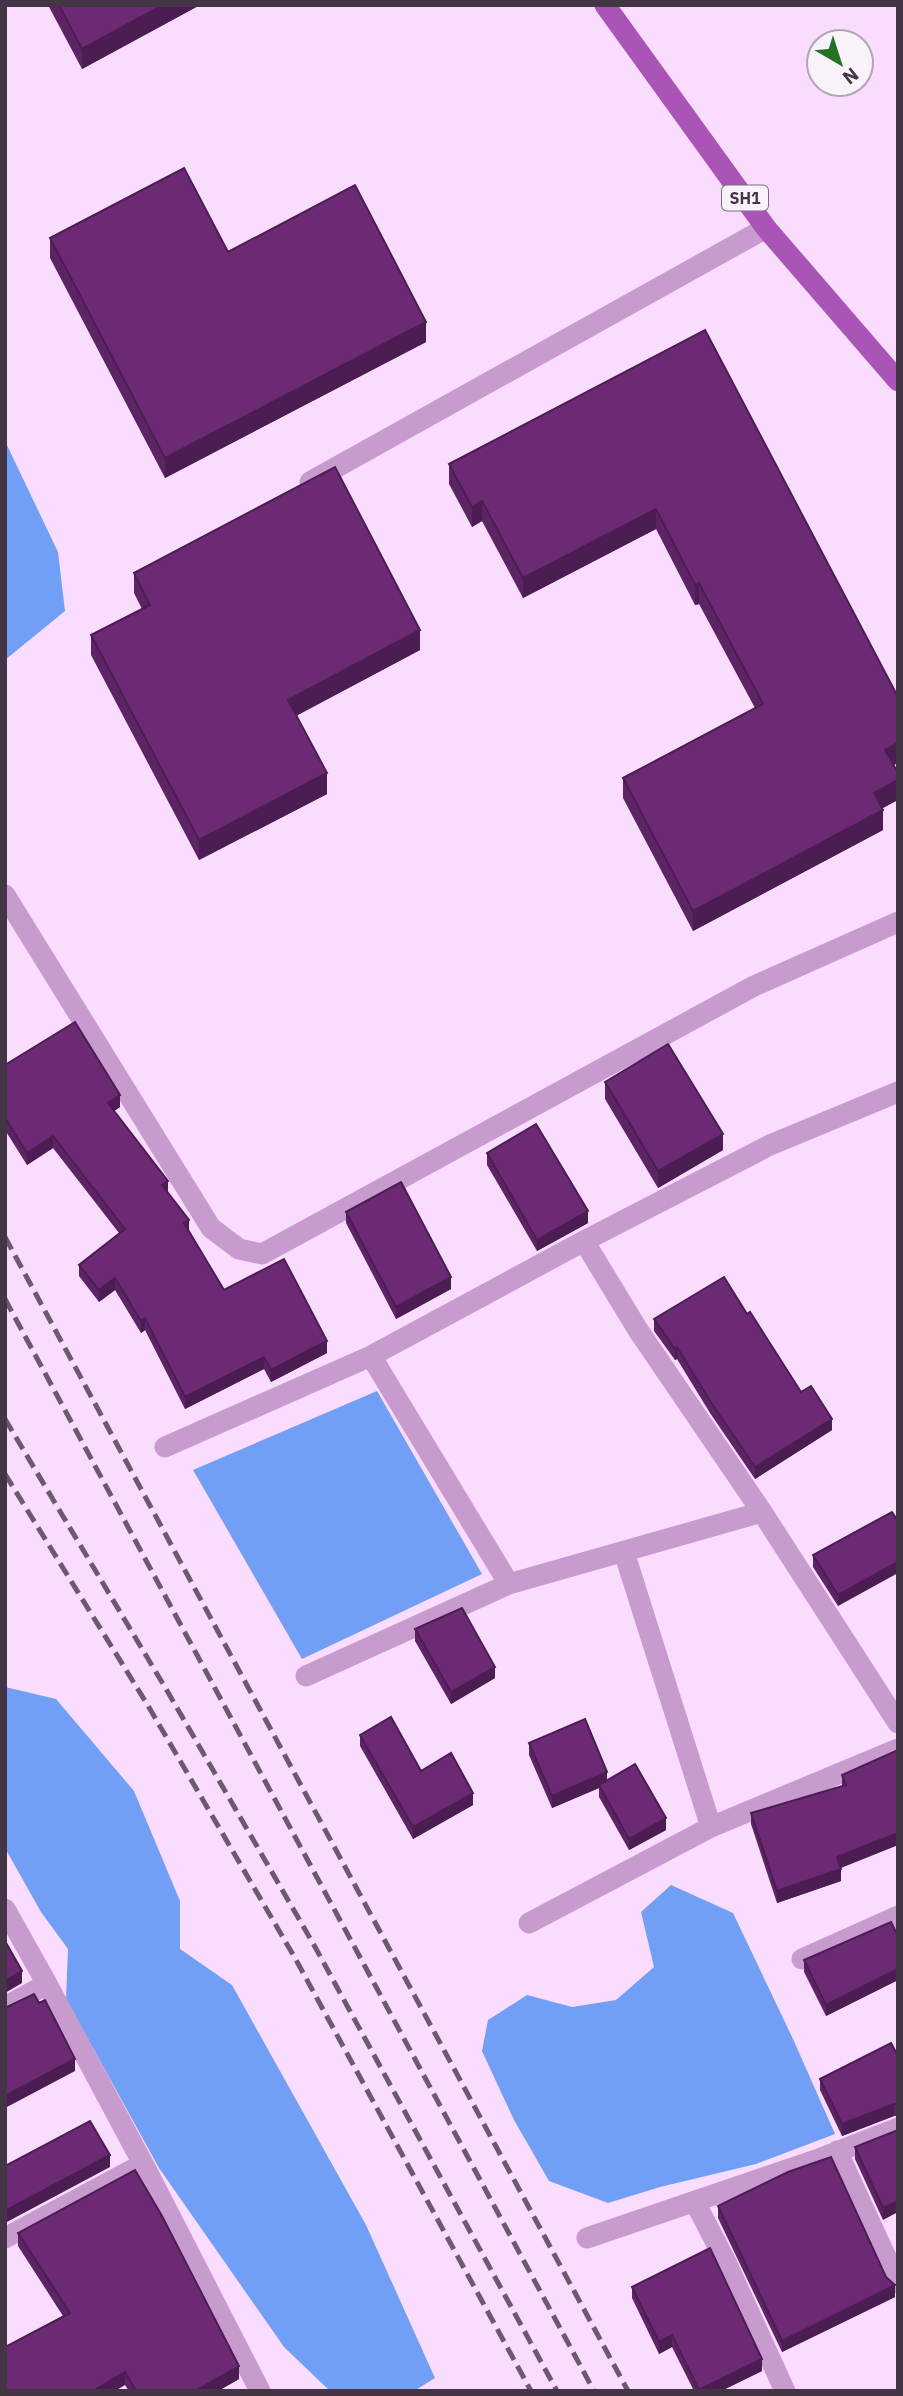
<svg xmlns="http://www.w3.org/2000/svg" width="903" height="2396" viewBox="0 0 903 2396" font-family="'IBM Plex Sans',sans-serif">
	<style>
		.water { fill: #729ff6 }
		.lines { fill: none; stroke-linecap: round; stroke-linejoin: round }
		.minor { stroke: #c89bcf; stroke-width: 21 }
		.major { stroke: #a954b6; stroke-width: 21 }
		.rail { stroke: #6c5a6e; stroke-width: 5; stroke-dasharray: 14 7; stroke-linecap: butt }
		.wall { fill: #5d2465 }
		.shaded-wall { fill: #4c1d52 }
		.building { fill: #6c2a75; stroke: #4c1d52; stroke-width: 2 }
		.labels { text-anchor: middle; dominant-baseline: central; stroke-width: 7; stroke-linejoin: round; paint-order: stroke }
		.shield { fill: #f9f2fa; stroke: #7a6e7c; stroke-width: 2 }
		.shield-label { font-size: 16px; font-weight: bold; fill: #443546 }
	</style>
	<rect width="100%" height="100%" fill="#fadcfe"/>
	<path class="water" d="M 5,441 L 58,552 L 65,611 L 5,660 Z
		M 377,1391 L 482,1574 L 302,1659 L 193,1470 Z
		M 5,1687 L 56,1699 L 134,1791 L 180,1901 L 180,1949 L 232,1985 L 366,2225 L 435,2378 L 414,2391 L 330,2391 L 284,2347 L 159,2168 L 66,1999 L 68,1949 L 41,1912 L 5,1848 Z
		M 671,1885 L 733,1913 L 793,2039 L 835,2134 L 756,2164 L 660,2187 L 608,2203 L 549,2181 L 514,2120 L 482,2051 L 488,2020 L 527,1995 L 572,2007 L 616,2000 L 654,1967 L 641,1912 Z"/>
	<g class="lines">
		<path class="minor" d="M 310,482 L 766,228
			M 5,895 L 211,1228 L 239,1249 L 262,1254 L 754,986 L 898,922
			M 584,1241 L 638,1330 L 762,1512 L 898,1723
			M 371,1356 L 509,1584
			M 165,1447 L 371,1356 L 584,1241 L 770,1145 L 898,1092
			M 624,1552 L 711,1827
			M 306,1676 L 509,1584 L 762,1512
			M 5,1909 L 47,1984 L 5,2007
			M 529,1923 L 711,1827 L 898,1749
			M 802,1959 L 898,1916
			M 47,1984 L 148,2173 L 260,2391
			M 837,2151 L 898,2283
			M 695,2202 L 726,2262 L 785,2391
			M 5,2238 L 143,2164
			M 587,2238 L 816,2160 L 898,2128"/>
		<path class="major" d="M 605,5 L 766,228 L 898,381"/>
		<path class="rail" d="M 5,1237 L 628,2391
			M 5,1299 L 594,2391
			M 5,1419 L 169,1694 L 314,1945 L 557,2391
			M 5,1474 L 147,1704 L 295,1958 L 531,2391"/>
	</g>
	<path class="wall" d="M 48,5 L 200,5 L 82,69 Z
		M 50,238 L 426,342 L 165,478 L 50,258 Z
		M 705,330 L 894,765 L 882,809 L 883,830 L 693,931 L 623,798 L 623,778 L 755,708 L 699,604 L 695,605 L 656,529 L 523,598 L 482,521 L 472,527 L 449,484 L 449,464 Z
		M 134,573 L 420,650 L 296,716 L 327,794 L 199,860 L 91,655 L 91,635 L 142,609 L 134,593 Z
		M 5,1065 L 120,1107 L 114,1111 L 167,1192 L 189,1231 L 224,1290 L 327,1353 L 271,1382 L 264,1369 L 185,1409 L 145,1330 L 141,1333 L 115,1290 L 99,1302 L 79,1276 L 79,1265 L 119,1233 L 53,1148 L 27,1165 L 5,1130 Z
		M 605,1082 L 723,1150 L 658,1188 L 605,1099 Z
		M 487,1153 L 588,1223 L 537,1251 L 487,1165 Z
		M 346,1212 L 451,1289 L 396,1319 L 346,1223 Z
		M 747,1314 L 801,1392 L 832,1430 L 755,1479 L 710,1413 L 677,1359 L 675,1360 L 654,1331 L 654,1319 Z
		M 892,1512 L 838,1606 L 813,1567 L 813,1555 Z
		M 415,1629 L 495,1678 L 451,1704 L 415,1641 Z
		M 360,1735 L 421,1771 L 473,1805 L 413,1839 L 360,1746 Z
		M 529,1743 L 607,1780 L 666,1830 L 629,1850 L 599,1797 L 599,1788 L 552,1808 L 529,1755 Z
		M 898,1750 L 898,1845 L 841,1868 L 841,1881 L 777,1903 L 751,1824 L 751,1813 L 842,1786 L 842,1775 Z
		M 898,1932 L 898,1980 L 826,2016 L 804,1972 L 804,1960 Z
		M 898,2056 L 898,2116 L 894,2116 L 842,2136 L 820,2090 L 820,2079 Z
		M 898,2130 L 883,2220 L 855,2159 L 855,2147 Z
		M 718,2206 L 886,2277 L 895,2297 L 782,2352 L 718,2218 Z
		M 18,2233 L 239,2379 L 218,2391 L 129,2391 L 125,2385 L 63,2316 L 18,2246 Z
		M 632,2287 L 762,2371 L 721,2391 L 694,2391 L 672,2347 L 659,2354 L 632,2298 Z"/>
	<path class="shaded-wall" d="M 163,5 L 200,5 L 82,69 L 82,49 Z
		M 426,322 L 426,342 L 165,478 L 165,458 Z
		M 482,501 L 482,521 L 472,527 L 472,507 Z
		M 656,509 L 656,529 L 523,598 L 523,578 Z
		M 699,583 L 699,604 L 695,605 L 695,585 Z
		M 420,630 L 420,650 L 288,720 L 288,700 Z
		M 898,743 L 898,763 L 885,770 L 885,750 Z
		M 327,773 L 327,794 L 199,860 L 199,840 Z
		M 898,780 L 898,800 L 874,813 L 874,793 Z
		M 883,810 L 883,830 L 693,931 L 693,911 Z
		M 120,1095 L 120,1107 L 108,1115 L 108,1103 Z
		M 723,1134 L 723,1150 L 658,1188 L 658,1171 Z
		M 53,1136 L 53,1148 L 27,1165 L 27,1153 Z
		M 168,1181 L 168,1192 L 162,1185 Z
		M 588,1211 L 588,1223 L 537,1251 L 537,1240 Z
		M 189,1220 L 189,1231 L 184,1223 Z
		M 451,1277 L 451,1289 L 396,1319 L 396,1307 Z
		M 115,1278 L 115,1290 L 99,1302 L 99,1290 Z
		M 145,1318 L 145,1330 L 141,1333 L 141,1321 Z
		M 327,1341 L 327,1353 L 271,1382 L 271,1370 Z
		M 677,1347 L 677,1359 L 675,1360 L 675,1349 Z
		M 264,1357 L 264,1369 L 185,1409 L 185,1397 Z
		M 832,1419 L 832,1430 L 755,1479 L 755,1467 Z
		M 898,1562 L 898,1573 L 838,1606 L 838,1595 Z
		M 495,1667 L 495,1678 L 451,1704 L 451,1692 Z
		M 607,1772 L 607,1784 L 599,1785 L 599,1788 L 552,1808 L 552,1796 Z
		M 473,1793 L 473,1805 L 413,1839 L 413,1827 Z
		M 666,1818 L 666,1830 L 629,1850 L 629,1839 Z
		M 898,1833 L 898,1845 L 837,1869 L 837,1857 Z
		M 841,1869 L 841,1881 L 777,1903 L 777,1891 Z
		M 898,1969 L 898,1980 L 826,2016 L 826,2005 Z
		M 22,1971 L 22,1983 L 5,1993 L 5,1981 Z
		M 75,2059 L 75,2071 L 5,2108 L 5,2096 Z
		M 894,2104 L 894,2116 L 842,2136 L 842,2124 Z
		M 110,2155 L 110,2167 L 5,2223 L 5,2211 Z
		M 898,2201 L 898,2212 L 883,2220 L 883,2208 Z
		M 895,2285 L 895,2297 L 782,2352 L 782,2341 Z
		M 672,2335 L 672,2347 L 659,2354 L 659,2342 Z
		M 762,2359 L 762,2371 L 721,2391 L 699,2391 L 699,2390 Z
		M 239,2366 L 239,2379 L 218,2391 L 195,2391 Z
		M 125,2372 L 125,2385 L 115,2391 L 93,2391 Z"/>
	<path class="building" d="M 59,5 L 163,5 L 82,49 Z
		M 184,168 L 228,252 L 355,185 L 426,322 L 165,458 L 50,238 Z
		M 705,330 L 898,697 L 898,743 L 885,750 L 898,773 L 898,780 L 874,793 L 883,810 L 693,911 L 623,778 L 763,704 L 699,583 L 695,585 L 656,509 L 523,578 L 482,501 L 472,507 L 449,464 Z
		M 335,467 L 420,630 L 288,700 L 327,773 L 199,840 L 91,635 L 150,605 L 134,573 Z
		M 75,1022 L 120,1095 L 108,1103 L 168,1181 L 162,1185 L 189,1220 L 184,1223 L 224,1290 L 284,1259 L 327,1341 L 271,1370 L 264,1357 L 185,1397 L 145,1318 L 141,1321 L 115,1278 L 99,1290 L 79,1265 L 125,1229 L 53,1136 L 27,1153 L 5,1118 L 5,1065 Z
		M 668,1044 L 723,1134 L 658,1171 L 605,1082 Z
		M 536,1124 L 588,1211 L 537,1240 L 487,1153 Z
		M 401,1182 L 451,1277 L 396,1307 L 346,1212 Z
		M 724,1277 L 747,1314 L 750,1312 L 801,1392 L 811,1386 L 832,1419 L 755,1467 L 710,1401 L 677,1347 L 675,1349 L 654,1319 Z
		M 892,1512 L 898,1521 L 898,1562 L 838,1595 L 813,1555 Z
		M 462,1608 L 495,1667 L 451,1692 L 415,1629 Z
		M 391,1717 L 421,1771 L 451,1753 L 473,1793 L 413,1827 L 360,1735 Z
		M 585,1719 L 607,1772 L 552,1796 L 529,1743 Z
		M 898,1750 L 898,1833 L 837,1857 L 841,1869 L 777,1891 L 751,1813 L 846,1785 L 842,1775 Z
		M 635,1764 L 666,1818 L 629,1839 L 599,1785 Z
		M 891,1922 L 896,1932 L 898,1932 L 898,1969 L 826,2005 L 804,1960 Z
		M 5,1941 L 22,1971 L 5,1981 Z
		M 34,1994 L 39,2003 L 45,2000 L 75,2059 L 5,2096 L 5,2008 Z
		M 891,2043 L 898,2056 L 898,2104 L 894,2104 L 842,2124 L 820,2079 Z
		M 90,2121 L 110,2155 L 5,2211 L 5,2166 Z
		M 898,2130 L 898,2201 L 883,2208 L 855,2147 Z
		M 831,2157 L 886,2277 L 895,2285 L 782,2341 L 718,2206 L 788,2172 Z
		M 135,2170 L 162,2216 L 239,2366 L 195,2391 L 136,2391 L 125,2372 L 93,2391 L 5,2391 L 5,2347 L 70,2313 L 18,2233 Z
		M 710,2248 L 762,2359 L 699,2390 L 672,2335 L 659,2342 L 632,2287 Z"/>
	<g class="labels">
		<rect class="shield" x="722" y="185.5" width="46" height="25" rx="5"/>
		<g class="shield-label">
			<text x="745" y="198">SH1</text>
		</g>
	</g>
	<rect width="903" height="2396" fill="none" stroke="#443546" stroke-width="14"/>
	<g transform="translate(840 63) rotate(141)"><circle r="33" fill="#f9f2fa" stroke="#b1a6b2" stroke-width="2"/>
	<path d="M0-5L12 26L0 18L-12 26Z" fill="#22741e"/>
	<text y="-10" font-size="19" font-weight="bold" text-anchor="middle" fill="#443546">N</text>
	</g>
</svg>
